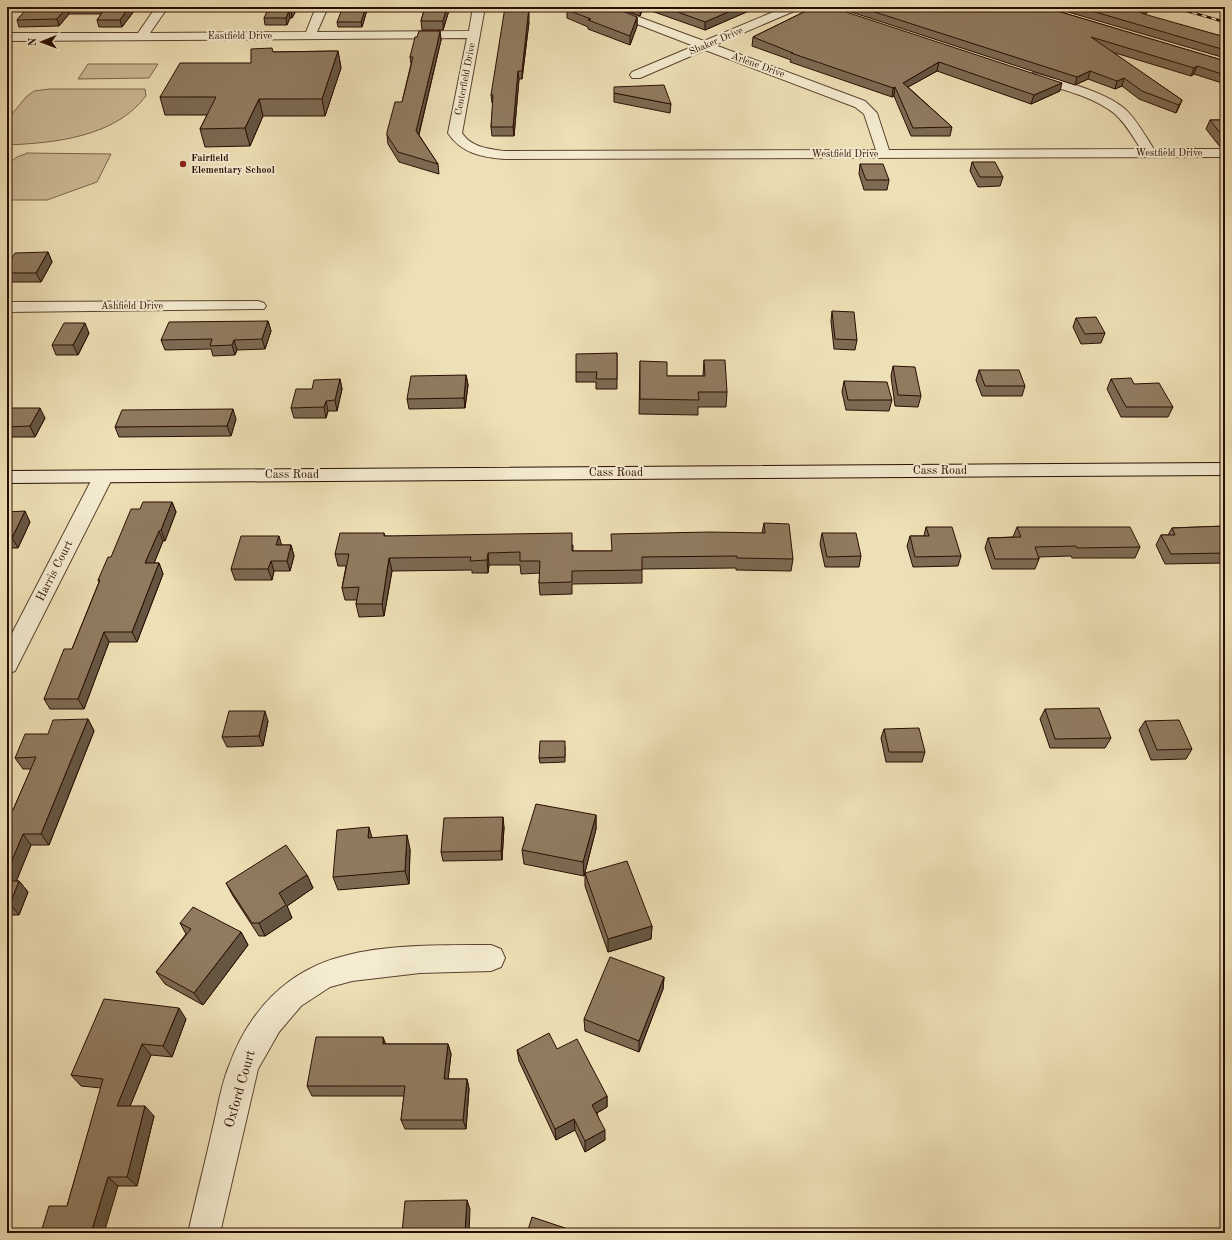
<svg xmlns="http://www.w3.org/2000/svg" width="1232" height="1240" viewBox="0 0 1232 1240" font-family="'Old Standard TT',serif">
	<style>
		.green { fill: #cdbc97; stroke: #7c644c }
		.lines { fill: none; stroke-linecap: round; stroke-linejoin: round }
		.street-casing { stroke: #5b422f; stroke-width: 2 }
		.secondary-casing { stroke: #2a0d02; stroke-width: 2 }
		.street { fill: #f4ebd0; fill-rule: evenodd }
		.secondary { fill: #f4ebd0; fill-rule: evenodd }
		.rail-casing { stroke: #2a0d02; stroke-width: 2.5 }
		.rail { stroke: #f4ebd0; stroke-width: 1.5; stroke-dasharray: 5; stroke-linecap: butt }
		.wall { fill: #7c6a53; stroke: #2a0d02 }
		.shaded-wall { fill: #655643; stroke: #2a0d02 }
		.building { fill: #907b60; stroke: #2a0d02 }
		.poi-dot { fill: #8f2418; stroke: #f4ebd0; stroke-width: 1.5 }
		.labels { text-anchor: middle; dominant-baseline: central; stroke-width: 4; stroke-linejoin: round; paint-order: stroke }
		.far-street-label { font-size: 10px; fill: #2a0d02; stroke: #f4ebd0 }
		.far-poi-label { font-size: 10px; font-weight: bold; fill: #2a0d02; stroke: #f4ebd0; text-anchor: start }
		.street-label { font-size: 12px; fill: #2a0d02; stroke: #f4ebd0 }
		.near-street-label { font-size: 14px; fill: #2a0d02; stroke: #f4ebd0 }
	</style>
	<rect width="100%" height="100%" fill="#eee0b6"/>
	<filter id="stains"><feTurbulence type="fractalNoise" baseFrequency=".005" numOctaves="4"/><feColorMatrix values="0 0 0 0 .2 0 0 0 0 .09 0 0 0 0 .02 0 0 0 .5 -.17"/></filter>
	<radialGradient id="worn" r=".72"><stop offset=".6" stop-color="#630" stop-opacity="0"/><stop offset="1" stop-color="#630" stop-opacity=".3"/></radialGradient>
	<path class="green" d="M 88,64 L 158,64 L 149,78 L 78,79 Z
		M 49,89 L 145,89 L 146,96 C 115,137 55,143 7,145 L 7,120 L 26,97 L 34,91 Z
		M 26,154 L 26,153 L 111,154 L 97,182 L 47,200 L 7,200 C 7,180 1,159 26,154 Z"/>
	<g class="lines">
		<g class="street-casing">
			<path id="street" d="M 7,7 L 15,7 L 11,11 L 7,12 Z
				M 156,7 L 168,7 L 150,33 L 306,32 L 316,7 L 328,7 L 317,32 L 469,31 L 473,7 L 485,7 L 462,133 C 471,147 488,149 504,151 L 876,150 L 864,114 L 855,107 L 705,50 L 640,78 L 632,78 L 630,75 L 632,72 L 694,46 L 598,9 L 596,7 L 612,7 L 704,41 L 785,7 L 801,7 L 799,9 L 715,45 L 865,101 L 877,113 L 889,150 L 1141,149 C 1133,137 1126,124 1115,114 C 1092,95 1056,88 1029,80 L 1027,77 L 1033,73 C 1060,80 1104,91 1125,109 C 1137,120 1145,136 1154,149 L 1225,149 L 1225,157 L 504,159 C 481,157 461,153 448,133 L 467,38 L 7,41 L 7,33 L 138,33 Z
				M 258,301 L 264,303 L 266,306 L 264,309 L 7,312 L 7,302 Z
				M 103,471 L 110,472 L 113,477 L 18,665 L 15,671 L 7,674 L 7,643 L 93,477 L 96,472 Z
				M 491,945 L 501,949 L 505,958 L 501,967 L 491,971 L 420,973 L 352,981 L 330,987 L 301,1006 L 279,1032 L 258,1069 L 220,1233 L 188,1233 C 196,1198 205,1163 213,1127 C 218,1107 221,1085 229,1066 C 248,1012 287,970 344,956 C 387,944 446,945 491,945 Z"/>
		</g>
		<g class="secondary-casing">
			<path id="secondary" d="M 1225,463 L 1225,475 L 7,483 L 7,471 Z"/>
		</g>
		<use href="#street" class="street"/>
		<use href="#secondary" class="secondary"/>
		<g class="rail-casing">
			<path id="rail" d="M 1173,7 L 1225,22"/>
		</g>
		<use href="#rail" class="rail"/>
	</g>
	<path class="wall" d="M 28,7 L 137,7 L 122,27 L 99,27 L 97,20 L 101,14 L 69,14 L 59,26 L 19,27 L 17,20 Z
		M 298,7 L 292,18 L 290,18 L 287,25 L 265,25 L 264,18 Z
		M 425,7 L 450,7 L 443,30 L 422,30 L 421,21 Z
		M 616,7 L 758,7 L 705,30 L 643,8 L 640,16 Z
		M 814,7 L 1060,91 L 1031,104 L 937,71 L 908,87 L 952,127 L 950,136 L 911,136 L 894,96 L 892,97 L 790,62 L 791,60 L 752,46 L 753,37 Z
		M 836,7 L 1044,7 L 1225,61 L 1225,84 L 1194,74 L 1191,76 L 1112,52 L 1182,100 L 1176,113 L 1139,99 L 1122,86 L 1115,89 L 1088,79 L 1075,85 Z
		M 1051,7 L 1149,7 L 1148,12 L 1144,15 L 1225,37 L 1225,58 Z
		M 367,10 L 362,27 L 338,27 L 337,22 Z
		M 567,10 L 637,17 L 637,26 L 630,45 L 588,29 L 588,27 L 567,18 Z
		M 529,22 L 522,79 L 519,79 L 514,136 L 492,136 L 491,127 L 493,103 L 492,103 L 491,95 Z
		M 440,31 L 441,40 L 419,135 L 438,164 L 439,174 L 399,162 L 388,144 L 387,135 L 402,102 L 411,64 L 410,57 L 417,37 Z
		M 338,51 L 341,68 L 325,116 L 263,116 L 250,146 L 205,147 L 200,129 L 207,115 L 165,115 L 160,97 L 251,63 L 273,52 Z
		M 614,93 L 671,104 L 670,113 L 614,102 Z
		M 1210,120 L 1225,120 L 1225,148 L 1221,148 L 1206,129 Z
		M 972,162 L 1003,177 L 1000,186 L 978,187 L 970,171 Z
		M 860,164 L 889,180 L 887,190 L 864,190 L 859,174 Z
		M 48,252 L 52,262 L 41,282 L 8,282 L 7,281 L 7,266 Z
		M 832,311 L 857,340 L 855,350 L 834,349 L 831,321 Z
		M 1076,318 L 1105,333 L 1101,343 L 1081,344 L 1073,327 Z
		M 268,321 L 271,331 L 265,349 L 237,350 L 235,355 L 213,356 L 211,349 L 165,350 L 161,340 Z
		M 89,333 L 78,355 L 56,355 L 52,345 Z
		M 617,353 L 617,389 L 596,389 L 596,382 L 576,382 L 576,372 Z
		M 704,360 L 727,392 L 726,407 L 698,407 L 698,415 L 639,414 L 640,361 L 667,376 L 703,376 Z
		M 893,366 L 921,396 L 918,407 L 895,406 L 891,376 Z
		M 979,370 L 1025,386 L 1022,396 L 982,396 L 976,380 Z
		M 466,375 L 468,385 L 465,408 L 409,409 L 407,399 Z
		M 340,379 L 342,389 L 337,411 L 328,411 L 326,418 L 294,418 L 291,408 L 312,389 Z
		M 1111,379 L 1134,384 L 1173,407 L 1168,417 L 1121,417 L 1107,389 Z
		M 844,381 L 892,400 L 889,411 L 846,410 L 842,392 Z
		M 7,408 L 45,418 L 35,437 L 7,437 Z
		M 236,419 L 231,436 L 119,437 L 115,427 Z
		M 172,502 L 176,512 L 165,541 L 163,541 L 154,563 L 159,563 L 163,574 L 137,642 L 109,642 L 84,709 L 50,709 L 44,699 L 72,649 L 99,582 L 98,580 L 111,557 Z
		M 7,512 L 30,522 L 18,548 L 7,548 Z
		M 764,523 L 793,559 L 791,571 L 736,570 L 736,568 L 642,569 L 642,583 L 572,584 L 572,594 L 540,595 L 539,583 L 540,573 L 521,574 L 520,565 L 489,565 L 488,573 L 472,573 L 472,570 L 392,571 L 384,616 L 359,617 L 356,604 L 357,600 L 345,600 L 342,588 L 346,566 L 338,566 L 335,554 L 384,533 L 385,536 L 573,545 L 573,551 L 611,551 L 762,533 Z
		M 1225,526 L 1225,563 L 1165,564 L 1156,545 L 1161,535 L 1168,535 L 1172,528 Z
		M 926,527 L 961,556 L 958,566 L 913,567 L 907,546 L 910,536 L 924,536 Z
		M 1017,527 L 1140,547 L 1135,558 L 1072,558 L 1071,556 L 1039,557 L 1039,559 L 1035,569 L 992,569 L 985,548 L 988,538 L 1013,537 Z
		M 822,533 L 861,556 L 859,567 L 825,567 L 820,544 Z
		M 282,545 L 291,545 L 294,556 L 290,571 L 274,571 L 272,580 L 235,580 L 231,569 Z
		M 1045,709 L 1111,738 L 1105,748 L 1050,748 L 1040,719 Z
		M 88,719 L 94,731 L 49,845 L 31,845 L 16,881 L 19,881 L 28,892 L 19,915 L 7,915 L 7,810 L 13,810 L 31,769 L 23,769 L 15,758 L 48,734 Z
		M 268,721 L 263,746 L 227,747 L 222,737 Z
		M 1145,721 L 1192,749 L 1186,759 L 1151,760 L 1139,730 Z
		M 884,729 L 925,752 L 922,762 L 886,762 L 881,738 Z
		M 565,746 L 565,762 L 540,763 L 539,758 Z
		M 596,815 L 596,829 L 584,876 L 524,864 L 522,850 Z
		M 504,827 L 502,860 L 443,861 L 441,852 Z
		M 372,838 L 410,849 L 409,884 L 338,890 L 333,877 Z
		M 585,873 L 652,926 L 651,939 L 608,952 L 585,886 Z
		M 307,875 L 313,888 L 287,906 L 292,918 L 265,936 L 259,936 L 233,896 L 226,883 Z
		M 180,923 L 241,932 L 248,945 L 203,1005 L 165,984 L 156,972 L 186,934 Z
		M 664,977 L 663,989 L 639,1052 L 585,1031 L 584,1019 Z
		M 186,1019 L 172,1057 L 151,1055 L 130,1106 L 154,1116 L 137,1186 L 118,1186 L 41,1232 L 67,1206 L 101,1088 L 81,1086 L 71,1075 Z
		M 386,1044 L 448,1044 L 451,1054 L 448,1079 L 467,1079 L 469,1089 L 466,1129 L 405,1129 L 401,1120 L 404,1096 L 312,1096 L 307,1086 Z
		M 557,1049 L 607,1096 L 607,1107 L 597,1113 L 605,1140 L 585,1152 L 575,1130 L 556,1140 L 519,1061 L 517,1050 Z"/>
	<path class="shaded-wall" d="M 67,7 L 69,14 L 59,26 L 57,19 Z
		M 129,7 L 137,7 L 122,27 L 120,20 Z
		M 293,7 L 298,7 L 292,18 L 291,11 Z
		M 364,7 L 367,7 L 367,10 L 362,27 L 361,22 Z
		M 447,7 L 450,7 L 443,30 L 443,21 Z
		M 529,7 L 529,22 L 522,79 L 522,71 Z
		M 641,7 L 643,7 L 643,8 L 640,16 Z
		M 740,7 L 758,7 L 705,30 L 705,22 Z
		M 1147,7 L 1149,7 L 1148,12 L 1138,20 L 1140,12 Z
		M 289,11 L 290,18 L 287,25 L 286,18 Z
		M 637,17 L 637,26 L 630,45 L 630,36 Z
		M 440,31 L 441,40 L 417,141 L 416,131 L 437,45 Z
		M 338,51 L 341,68 L 325,116 L 322,99 Z
		M 939,62 L 937,71 L 901,91 L 903,83 Z
		M 1197,66 L 1194,74 L 1191,76 L 1194,68 Z
		M 518,71 L 519,79 L 514,136 L 513,127 Z
		M 1090,71 L 1088,79 L 1075,85 L 1077,77 Z
		M 1124,78 L 1122,86 L 1115,89 L 1117,81 Z
		M 1062,83 L 1060,91 L 1031,104 L 1034,95 Z
		M 895,87 L 894,96 L 892,97 L 893,88 Z
		M 259,99 L 263,116 L 250,146 L 245,128 Z
		M 1182,100 L 1179,107 L 1176,113 L 1179,105 Z
		M 48,252 L 52,262 L 41,282 L 36,273 Z
		M 268,321 L 271,331 L 265,349 L 262,339 Z
		M 85,323 L 89,333 L 78,355 L 73,345 Z
		M 234,340 L 237,350 L 235,355 L 232,345 Z
		M 466,375 L 468,385 L 465,408 L 464,398 Z
		M 340,379 L 342,389 L 337,411 L 335,400 Z
		M 326,401 L 328,411 L 326,418 L 324,407 Z
		M 40,408 L 45,418 L 35,437 L 30,426 Z
		M 233,409 L 236,419 L 231,436 L 227,426 Z
		M 172,502 L 176,512 L 165,541 L 161,530 Z
		M 25,511 L 30,522 L 18,548 L 12,538 Z
		M 159,531 L 163,541 L 150,573 L 145,563 Z
		M 279,536 L 282,546 L 276,545 Z
		M 291,545 L 294,556 L 290,571 L 287,561 Z
		M 488,553 L 489,565 L 488,573 L 487,560 Z
		M 389,558 L 392,571 L 384,616 L 382,604 Z
		M 271,561 L 274,571 L 272,580 L 268,569 Z
		M 159,563 L 163,574 L 137,642 L 132,632 Z
		M 104,632 L 109,642 L 84,709 L 78,699 Z
		M 265,711 L 268,721 L 263,746 L 259,736 Z
		M 88,719 L 94,731 L 49,845 L 41,834 Z
		M 596,815 L 596,829 L 584,876 L 583,862 Z
		M 503,817 L 504,827 L 502,860 L 501,851 Z
		M 369,827 L 373,841 L 368,838 Z
		M 23,834 L 31,845 L 12,892 L 7,886 L 7,872 Z
		M 407,835 L 410,849 L 409,884 L 405,871 Z
		M 307,875 L 313,888 L 287,906 L 292,918 L 265,936 L 259,923 L 279,893 Z
		M 19,881 L 28,892 L 19,915 L 10,904 Z
		M 652,926 L 651,939 L 608,952 L 608,939 Z
		M 241,932 L 248,945 L 203,1005 L 194,993 Z
		M 664,977 L 663,989 L 639,1052 L 639,1041 Z
		M 179,1008 L 186,1019 L 172,1057 L 163,1046 Z
		M 383,1037 L 387,1047 L 383,1044 Z
		M 142,1044 L 151,1055 L 126,1116 L 117,1106 Z
		M 448,1044 L 451,1054 L 447,1089 L 444,1079 Z
		M 467,1079 L 469,1089 L 466,1129 L 463,1120 Z
		M 607,1096 L 607,1107 L 593,1115 L 592,1105 Z
		M 145,1106 L 154,1116 L 137,1186 L 127,1177 Z
		M 574,1119 L 575,1130 L 556,1140 L 555,1129 Z
		M 605,1130 L 605,1140 L 585,1152 L 585,1141 Z
		M 108,1177 L 118,1186 L 104,1233 L 91,1233 Z
		M 467,1200 L 470,1209 L 469,1233 L 465,1233 Z"/>
	<path class="building" d="M 28,7 L 79,7 L 67,7 L 57,19 L 17,20 Z
		M 106,7 L 129,7 L 120,20 L 97,20 Z
		M 269,7 L 293,7 L 291,11 L 289,11 L 286,18 L 264,18 Z
		M 343,7 L 366,7 L 361,22 L 337,22 Z
		M 425,7 L 447,7 L 443,21 L 421,21 Z
		M 505,7 L 529,7 L 522,71 L 518,71 L 513,127 L 491,127 L 493,95 L 491,95 Z
		M 575,7 L 612,7 L 637,17 L 630,36 L 588,20 L 591,19 L 567,10 Z
		M 664,7 L 740,7 L 705,22 Z
		M 814,7 L 831,7 L 1062,83 L 1034,95 L 939,62 L 903,83 L 952,127 L 913,128 L 895,87 L 893,88 L 791,53 L 793,53 L 753,37 Z
		M 859,7 L 1044,7 L 1225,61 L 1225,75 L 1197,66 L 1194,68 L 1091,37 L 1182,100 L 1179,105 L 1142,91 L 1124,78 L 1117,81 L 1090,71 L 1077,77 Z
		M 1078,7 L 1147,7 L 1140,12 L 1144,14 L 1225,37 L 1225,50 Z
		M 419,31 L 440,31 L 437,45 L 416,131 L 438,164 L 398,152 L 387,135 L 387,132 L 395,102 L 402,102 L 410,70 L 413,57 L 410,57 L 415,37 L 417,37 Z
		M 272,48 L 273,52 L 338,51 L 322,99 L 259,99 L 245,128 L 200,129 L 216,97 L 160,97 L 180,63 L 251,63 L 251,49 Z
		M 664,85 L 671,104 L 614,93 L 614,87 Z
		M 1210,120 L 1225,120 L 1225,138 L 1224,138 Z
		M 972,162 L 995,162 L 1003,177 L 980,177 Z
		M 860,164 L 883,164 L 889,180 L 866,180 Z
		M 48,252 L 36,273 L 7,273 L 7,266 L 15,253 Z
		M 832,311 L 854,312 L 857,340 L 835,339 Z
		M 1096,317 L 1105,333 L 1085,334 L 1076,318 Z
		M 268,321 L 262,339 L 234,340 L 232,345 L 210,346 L 212,339 L 161,340 L 169,322 Z
		M 64,323 L 85,323 L 73,345 L 52,345 Z
		M 617,353 L 617,379 L 596,379 L 597,372 L 576,372 L 576,354 Z
		M 704,360 L 725,360 L 727,392 L 698,392 L 699,400 L 640,399 L 640,361 L 667,362 L 667,376 L 705,376 Z
		M 893,366 L 915,367 L 921,396 L 898,395 Z
		M 979,370 L 1019,370 L 1025,386 L 985,386 Z
		M 466,375 L 464,398 L 407,399 L 411,376 Z
		M 1131,378 L 1134,384 L 1159,383 L 1173,407 L 1126,407 L 1111,379 Z
		M 340,379 L 335,400 L 326,401 L 324,407 L 291,408 L 296,389 L 312,389 L 314,380 Z
		M 844,381 L 887,382 L 892,400 L 848,400 Z
		M 7,408 L 40,408 L 30,426 L 7,427 Z
		M 233,409 L 227,426 L 115,427 L 122,410 Z
		M 143,502 L 172,502 L 161,530 L 159,531 L 145,563 L 159,563 L 132,632 L 104,632 L 78,699 L 44,699 L 64,649 L 72,649 L 100,580 L 98,580 L 108,557 L 111,557 L 131,509 L 140,509 Z
		M 25,511 L 12,538 L 7,538 L 7,512 Z
		M 764,523 L 789,524 L 793,559 L 737,558 L 737,556 L 642,557 L 642,570 L 572,571 L 572,582 L 539,583 L 540,561 L 520,561 L 520,552 L 488,553 L 487,560 L 470,561 L 471,557 L 389,558 L 382,604 L 356,604 L 359,587 L 342,588 L 349,554 L 335,554 L 340,533 L 384,533 L 384,536 L 572,533 L 572,551 L 612,551 L 611,534 L 710,532 L 765,533 Z
		M 1225,526 L 1225,553 L 1171,554 L 1161,535 L 1175,535 L 1172,528 Z
		M 926,527 L 952,527 L 961,556 L 915,557 L 910,536 L 929,536 Z
		M 1017,527 L 1130,527 L 1140,547 L 1077,548 L 1076,546 L 1035,547 L 1039,559 L 995,559 L 988,538 L 1021,537 Z
		M 822,533 L 856,533 L 861,556 L 827,557 Z
		M 241,536 L 279,536 L 276,545 L 291,545 L 287,561 L 271,561 L 268,569 L 231,569 Z
		M 1099,708 L 1111,738 L 1055,739 L 1045,709 Z
		M 229,711 L 265,711 L 259,736 L 222,737 Z
		M 88,719 L 41,834 L 23,834 L 7,872 L 7,810 L 13,810 L 36,757 L 15,758 L 25,734 L 48,734 L 53,720 Z
		M 1179,720 L 1192,749 L 1157,750 L 1145,721 Z
		M 919,728 L 925,752 L 889,752 L 884,729 Z
		M 540,741 L 565,741 L 565,757 L 539,758 Z
		M 536,804 L 596,815 L 583,862 L 522,850 Z
		M 503,817 L 501,851 L 441,852 L 444,818 Z
		M 369,827 L 368,838 L 407,835 L 405,871 L 333,877 L 337,830 Z
		M 286,845 L 307,875 L 279,893 L 286,905 L 259,923 L 252,923 L 226,883 Z
		M 627,861 L 652,926 L 608,939 L 585,873 Z
		M 7,881 L 19,881 L 10,904 L 7,904 Z
		M 193,907 L 241,932 L 194,993 L 156,972 L 191,929 L 180,923 Z
		M 610,957 L 664,977 L 639,1041 L 584,1019 Z
		M 104,999 L 179,1008 L 163,1046 L 142,1044 L 117,1106 L 145,1106 L 127,1177 L 108,1177 L 91,1233 L 23,1233 L 23,1231 L 41,1232 L 49,1206 L 67,1206 L 103,1079 L 71,1075 Z
		M 549,1033 L 557,1049 L 577,1039 L 607,1096 L 592,1105 L 605,1130 L 585,1141 L 574,1119 L 555,1129 L 517,1050 Z
		M 316,1037 L 383,1037 L 383,1044 L 448,1044 L 444,1079 L 467,1079 L 463,1120 L 401,1120 L 405,1086 L 307,1086 Z
		M 467,1200 L 465,1233 L 402,1233 L 405,1201 Z
		M 532,1217 L 580,1233 L 527,1233 Z"/>
	<circle class="poi-dot" cx="183" cy="164" r="4"/>
	<g class="labels">
		<g class="far-street-label">
			<text x="240" y="36">Eastfield Drive</text>
			<text transform="translate(716 41) rotate(-23)">Shaker Drive</text>
			<text transform="translate(758 65) rotate(20)">Arlene Drive</text>
			<text transform="translate(465 79) rotate(-79)">Centerfield Drive</text>
			<text x="1169" y="153">Westfield Drive</text>
			<text x="845" y="154">Westfield Drive</text>
			<text x="132" y="306">Ashfield Drive</text>
		</g>
		<g class="far-poi-label">
			<text x="191" y="158">Fairfield<tspan x="191" dy="12">Elementary School</tspan></text>
		</g>
		<g class="street-label">
			<text x="940" y="471">Cass Road</text>
			<text x="616" y="473">Cass Road</text>
			<text x="292" y="475">Cass Road</text>
			<text transform="translate(55 571) rotate(-63)">Harris Court</text>
		</g>
		<g class="near-street-label">
			<text transform="translate(240 1089) rotate(-74)">Oxford Court</text>
		</g>
	</g>
	<rect width="1232" height="1240" fill="none" stroke="#eee0b6" stroke-width="24"/>
	<rect x="8" y="8" width="1216" height="1224" fill="none" stroke="#2a0d02" stroke-width="2"/>
	<rect x="12" y="12" width="1208" height="1216" fill="none" stroke="#2a0d02"/>
	<g transform="translate(42 42) rotate(269)" stroke="#f4ebd0" stroke-width="3" paint-order="stroke">
	<path d="M0-3L7 15L0 10L-7 15Z" fill="#2a0d02"/>
	<text y="-6" font-size="11" font-weight="bold" text-anchor="middle" fill="#2a0d02">N</text>
	</g>
	<rect width="100%" height="100%" filter="url(#stains)"/>
	<rect width="100%" height="100%" fill="url(#worn)"/>
</svg>
